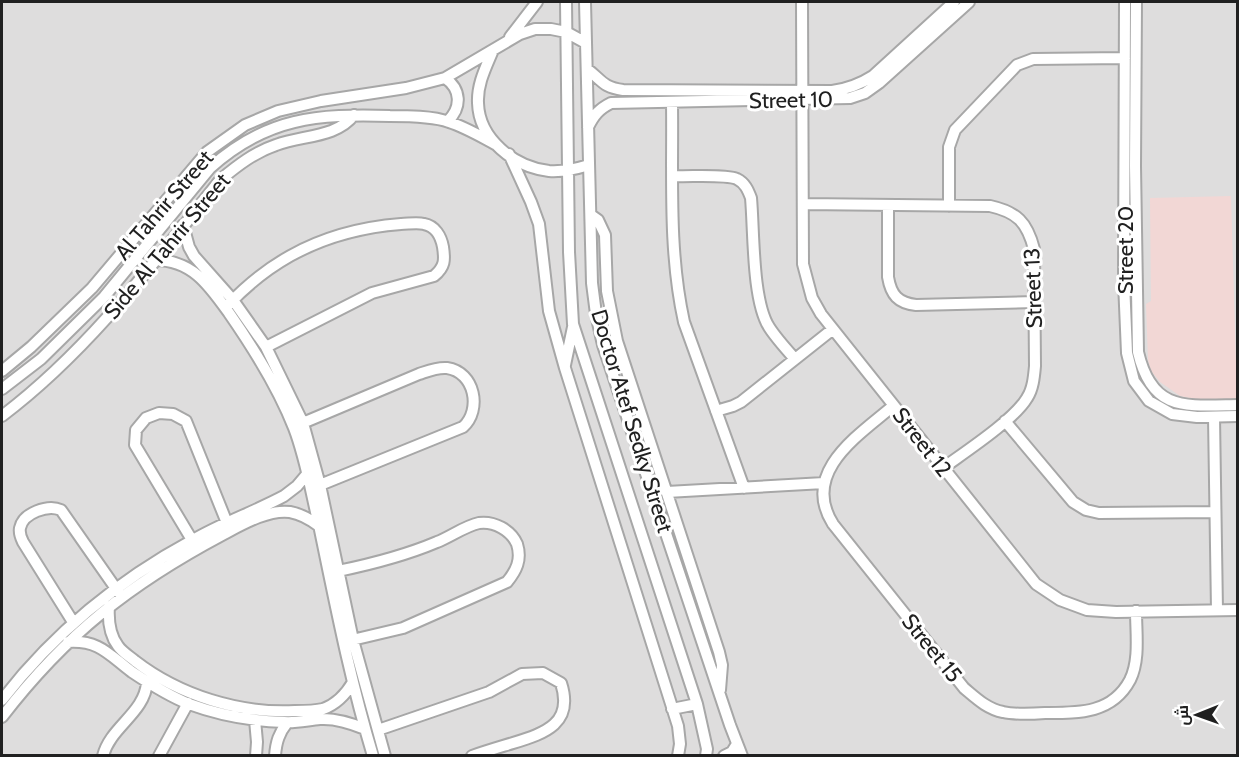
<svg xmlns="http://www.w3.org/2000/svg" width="1239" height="757" viewBox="0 0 1239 757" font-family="Cabin,Cairo,sans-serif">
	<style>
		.residential { fill: #dedddd }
		.commercial { fill: #f2d7d5 }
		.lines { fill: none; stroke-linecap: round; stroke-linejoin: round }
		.minor-casing { stroke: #a7a7a7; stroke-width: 14 }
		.minor { stroke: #fff; stroke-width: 10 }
		.labels { text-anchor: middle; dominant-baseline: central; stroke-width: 6; stroke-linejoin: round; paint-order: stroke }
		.street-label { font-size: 22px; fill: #202020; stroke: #fff }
	</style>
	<rect width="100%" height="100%" fill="#f1eee6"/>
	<path class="residential" d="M 2,2 L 1237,2 L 1237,755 L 2,755 Z"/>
	<path class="commercial" d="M 1231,196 L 1237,397 L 1235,400 L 1194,399 L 1180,396 L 1160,382 L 1151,371 L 1148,360 L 1146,304 L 1151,301 L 1150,198 Z"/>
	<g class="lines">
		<g class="minor-casing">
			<path id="minor" d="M 566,2 L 569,252 L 573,324 L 697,704 L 707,749 L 706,756
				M 585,2 L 592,283 L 596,314 L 603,345 L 730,725 L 742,756
				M 802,2 L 803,264 L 812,298 L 821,314 L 1036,584 L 1060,600 L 1087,610 L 1116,612 L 1238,610
				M 1125,2 L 1124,282 L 1127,353 L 1134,381 L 1149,401 L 1172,414 L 1197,417 L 1238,416
				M 1136,2 L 1135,166 L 1138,352 C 1152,412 1185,406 1238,405
				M 510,37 L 537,2
				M 493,50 C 486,67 477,84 478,103 C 479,139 514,167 549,171 C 563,172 576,169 589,165
				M 587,69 C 602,80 602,87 623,90 L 832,91 C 848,89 859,85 873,76 L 954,2
				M 445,78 C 461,89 462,107 448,121
				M 672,102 C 673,175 668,250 684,322 L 744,488
				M 588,127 C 594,115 599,109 611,103 L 850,98 L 865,93 L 879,83 L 969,2
				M 509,154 L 531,202 L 539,224 L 549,311 L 565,368 L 678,726 L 680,744 L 678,756
				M 673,176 C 688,177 725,174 737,179 C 745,183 748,190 751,198 C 754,231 752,300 769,327 C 776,338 786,349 795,359
				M 803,204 L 990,206 C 1017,212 1027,222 1034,249 L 1035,366 C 1034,377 1033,389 1027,398 C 1014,420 965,452 943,468
				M 888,205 L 888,277 C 891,295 898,303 916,305 L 1035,302
				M 949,206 L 949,147 L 955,130 L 1017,65 L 1033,59 L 1125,58
				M 591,215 L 598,220 L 605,235 L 607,291 L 617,341 L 719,652 L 722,665 L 720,690
				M 183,225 L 189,247 L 194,256 L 233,300 L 266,347 L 303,423 L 320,485 L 353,640 L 385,756
				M 155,260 C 192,260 209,285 229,313 C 254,349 278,387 294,428 C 306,459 311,492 319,525 C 335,602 350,680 373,756
				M 228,305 C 246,286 267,269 290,256 C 324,237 362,227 401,224 C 408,224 417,222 424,224 C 435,226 441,236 443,247 C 445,260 445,267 434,276 L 372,293 L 266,347
				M 565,365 L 573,327
				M 2,371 L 31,347 L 92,288 L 207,152 L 245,125 L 278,111 L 321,101 L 406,88 L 445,78 L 520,34 L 535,29 L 551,29 L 566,32 L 586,43
				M 2,389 L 41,359 L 104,297 L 210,168 C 267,117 317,114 390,116 C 407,116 433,116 449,122 C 465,127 480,136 495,144
				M 893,406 C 859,435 800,472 833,524 L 964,688 C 976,698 987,709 1003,712 C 1016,715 1031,714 1045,713 C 1078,713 1112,714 1130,680 C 1140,660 1136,633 1136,611
				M 716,411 L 733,406 L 741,402 L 833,329
				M 2,416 C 88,351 153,264 220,180 C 238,165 255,152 276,145 C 303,135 336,138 354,115
				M 1214,417 L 1217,610
				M 1005,421 L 1073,502 L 1086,510 L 1099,513 L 1215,512
				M 298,425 L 419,374 C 428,371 437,367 447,368 C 475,372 482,410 463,427 L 320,485
				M 667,492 L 824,483
				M 192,540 L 135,445 L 136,430 L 146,418 L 159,413 L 173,414 L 186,421 L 229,528
				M 338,571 C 372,564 404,556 437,542 C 450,537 465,526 479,523 C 494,521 511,530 517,544 C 522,560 516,571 507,582 L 403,628 L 348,641
				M 109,606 C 108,620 109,634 118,646 C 122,652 129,656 135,661 C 179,695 239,714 295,711 C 304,711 314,711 323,709 C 337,704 346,694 353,682
				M 73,622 L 23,542 C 21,538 19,533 20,528 C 23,513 48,504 61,510 L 119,593
				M 68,642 C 100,640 109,655 132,672 C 150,684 169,696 189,704 C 219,715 251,721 284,722 C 296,723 308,720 320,719 C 336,718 351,723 365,729
				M 2,700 C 53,634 119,580 193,540 C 222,523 254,512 284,496 L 297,486 L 308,473
				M 672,709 L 697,704
				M 2,717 C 66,634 130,584 222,535 C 241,525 268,509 290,512 C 301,514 310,519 319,526
				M 255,720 L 257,742 L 256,756
				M 378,730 L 489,692 L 522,674 L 543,673 L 561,683 C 574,723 546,733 513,743 C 500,747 486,751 472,756
				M 103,756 C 110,727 145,713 147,682
				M 159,756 L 188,703
				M 275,756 C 276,742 279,733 287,723
				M 724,756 L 732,752 L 737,744"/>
		</g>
		<use href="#minor" class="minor"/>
	</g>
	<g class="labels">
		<g class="street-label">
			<text transform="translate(791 100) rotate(-1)">Street 10</text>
			<text transform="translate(164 205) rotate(-49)">Al Tahrir Street</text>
			<text transform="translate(167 246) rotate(-50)">Side Al Tahrir Street</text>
			<text transform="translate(1125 250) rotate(-90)">Street 20</text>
			<text transform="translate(1033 288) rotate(-92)">Street 13</text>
			<text transform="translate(632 421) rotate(73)">Doctor Atef Sedky Street</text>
			<text transform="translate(922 442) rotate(52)">Street 12</text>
			<text transform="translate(932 648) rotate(51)">Street 15</text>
		</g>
	</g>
	<rect width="1239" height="757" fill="none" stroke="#202020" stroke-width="6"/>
	<g transform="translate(1197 715) rotate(269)" stroke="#ffffff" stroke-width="4.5" paint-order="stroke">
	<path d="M0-4.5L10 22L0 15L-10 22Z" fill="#202020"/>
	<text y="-9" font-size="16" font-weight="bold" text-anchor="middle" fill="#202020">ش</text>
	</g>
</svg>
